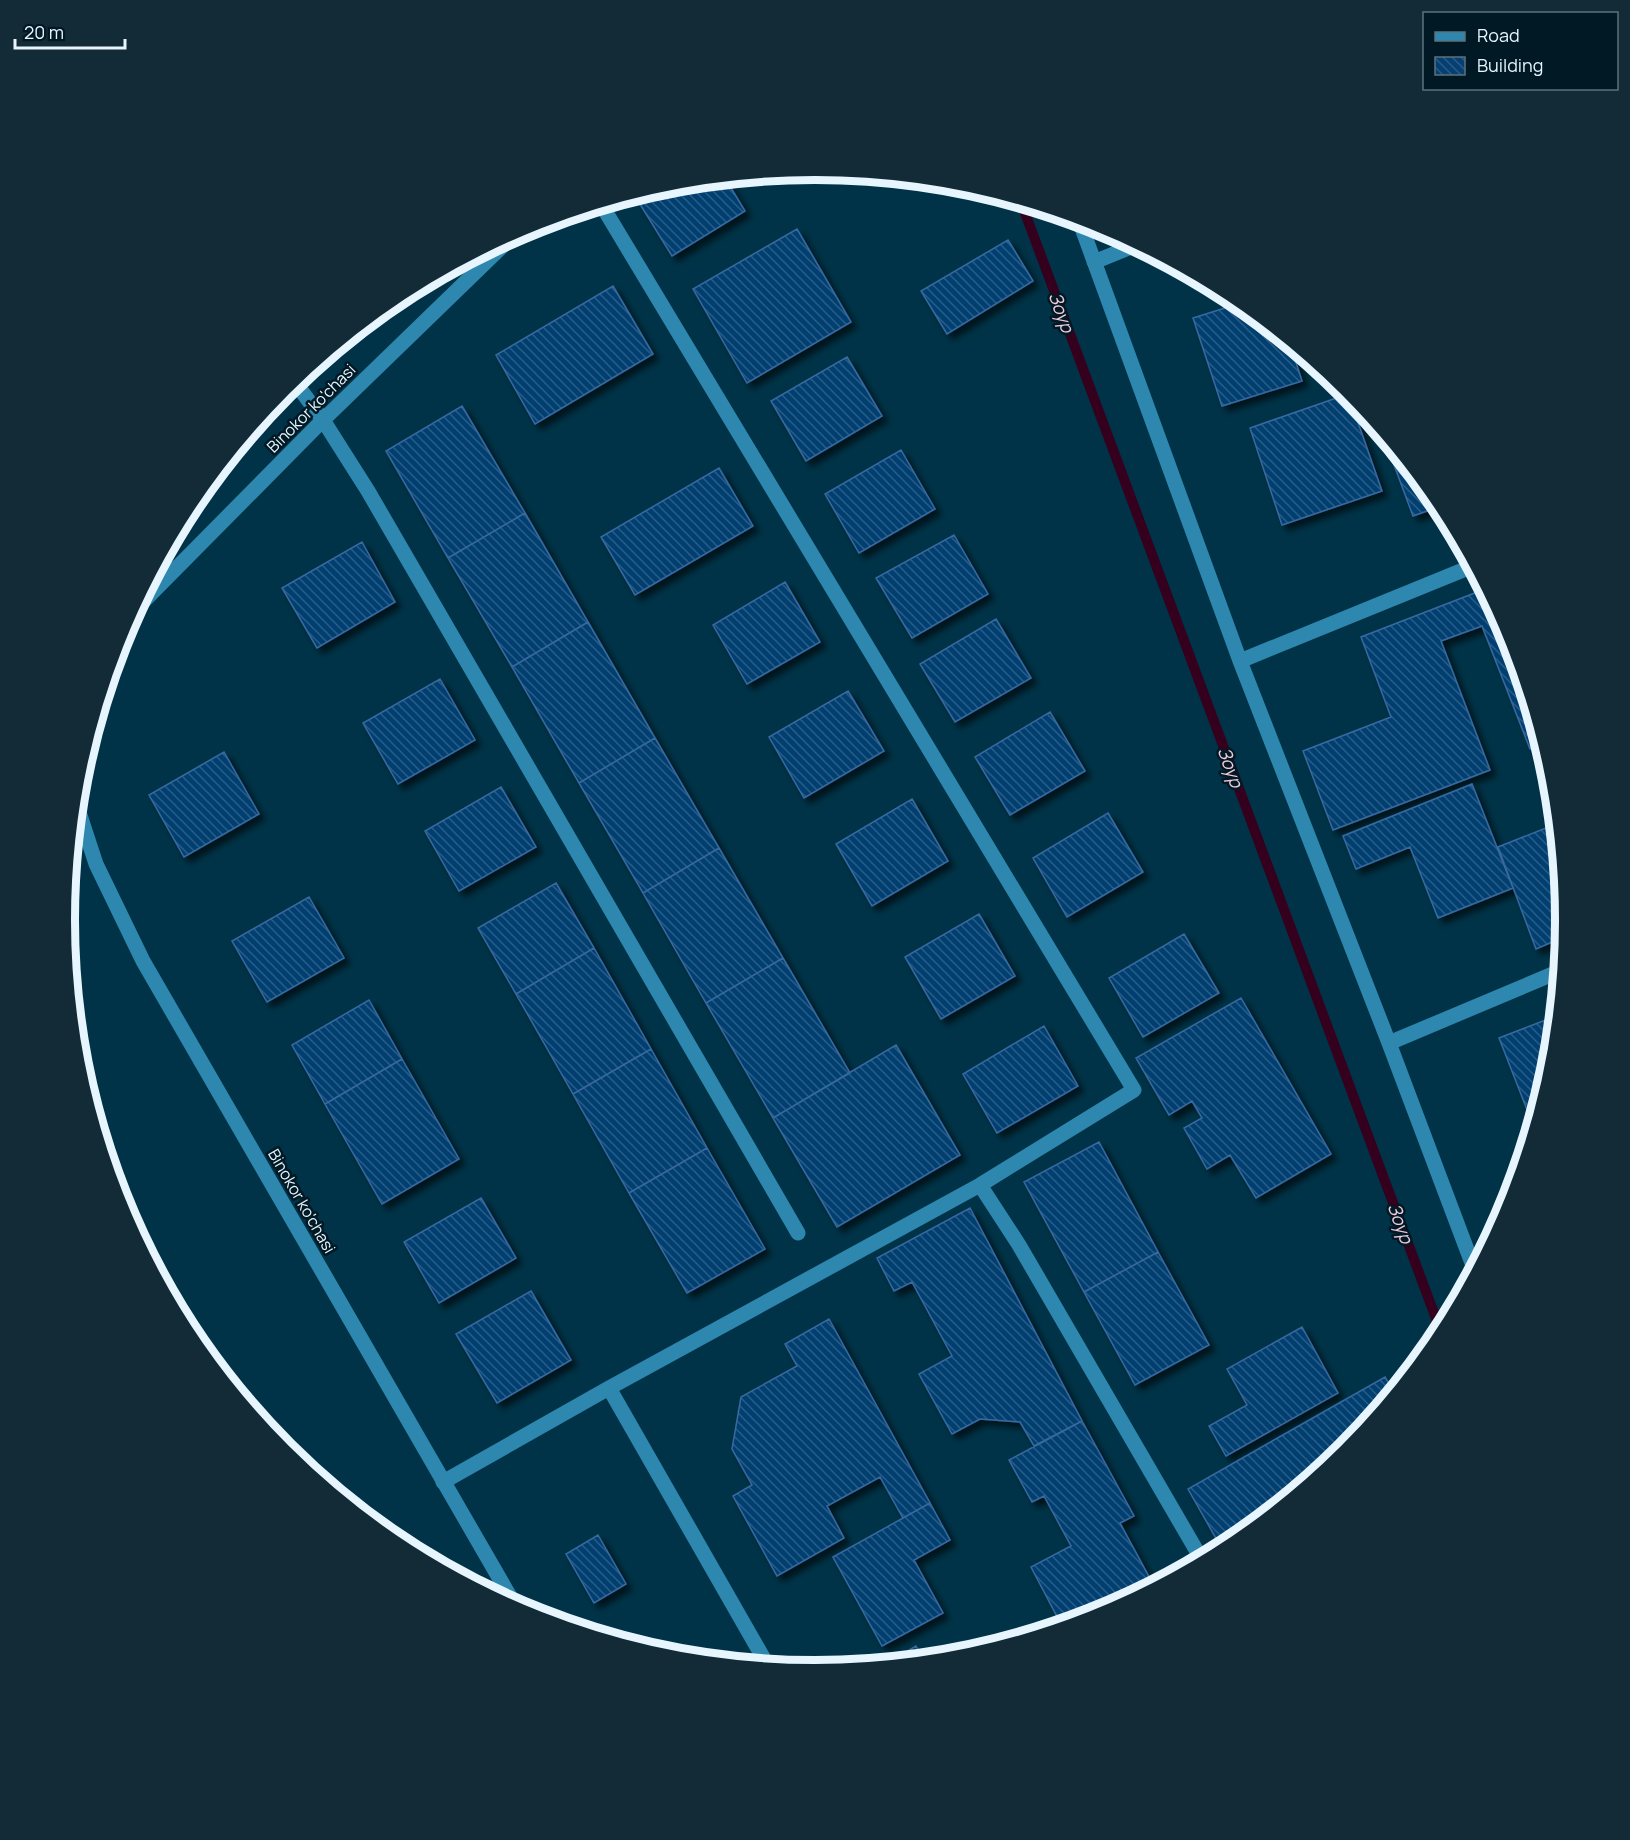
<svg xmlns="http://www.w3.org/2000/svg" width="1630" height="1840" viewBox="0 0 1630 1840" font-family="Manrope,sans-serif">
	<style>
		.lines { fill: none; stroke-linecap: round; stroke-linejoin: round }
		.stream { stroke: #34001d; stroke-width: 10 }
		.building { fill: url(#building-back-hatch); stroke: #376aa0; stroke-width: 1.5; filter: url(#shadow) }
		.lane { stroke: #2e87ae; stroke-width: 15 }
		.street { stroke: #2e87ae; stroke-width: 15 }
		.secondary { stroke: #2e87ae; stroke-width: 15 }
		.labels { text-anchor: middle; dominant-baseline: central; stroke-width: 5; stroke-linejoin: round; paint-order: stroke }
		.street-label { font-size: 16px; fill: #e6f5fe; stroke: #001925 }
		.water-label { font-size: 18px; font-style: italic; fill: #f4cddd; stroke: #001925 }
		.rim { fill: none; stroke: #e6f5fe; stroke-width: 8 }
	</style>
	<defs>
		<pattern id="building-back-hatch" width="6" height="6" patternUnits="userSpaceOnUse" patternTransform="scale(1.5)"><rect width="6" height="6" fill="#063f71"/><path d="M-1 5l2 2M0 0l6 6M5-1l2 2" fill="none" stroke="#2a5b86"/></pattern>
		<filter id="shadow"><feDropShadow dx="5.5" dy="5.5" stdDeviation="3" flood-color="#0009"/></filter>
	</defs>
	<rect width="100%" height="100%" fill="#003347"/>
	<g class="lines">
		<path class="stream" d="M 1021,202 L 1441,1332"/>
	</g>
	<path class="building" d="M 725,178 L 745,211 L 672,256 L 638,201 L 661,186 L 669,184 Z
		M 797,229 L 851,322 L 747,383 L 693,289 Z
		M 1008,240 L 1033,281 L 947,334 L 921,291 Z
		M 613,286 L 653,354 L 535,424 L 496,355 Z
		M 1226,293 L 1290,344 L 1302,381 L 1222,406 L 1193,318 L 1225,308 L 1221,294 Z
		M 847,357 L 882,416 L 806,461 L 771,401 Z
		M 1348,394 L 1382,491 L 1282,525 L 1250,428 Z
		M 462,406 L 525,513 L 448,558 L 386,451 Z
		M 1391,444 L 1439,503 L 1441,506 L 1413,516 L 1387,446 Z
		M 901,450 L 935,509 L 859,553 L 825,494 Z
		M 719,468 L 753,526 L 635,595 L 601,537 Z
		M 525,513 L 588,622 L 512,667 L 448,558 Z
		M 954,535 L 988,594 L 912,638 L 876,578 Z
		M 362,542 L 395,602 L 317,648 L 282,588 Z
		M 785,582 L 820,642 L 747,684 L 713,625 Z
		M 1485,589 L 1508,633 L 1542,744 L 1530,749 L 1482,626 L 1441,641 L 1490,770 L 1333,830 L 1303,751 L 1391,717 L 1361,637 Z
		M 996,619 L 1031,678 L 955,722 L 920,664 Z
		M 588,622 L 655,738 L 579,783 L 512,667 Z
		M 440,679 L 475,740 L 398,784 L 363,723 Z
		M 848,691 L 884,751 L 804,798 L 769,737 Z
		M 1050,712 L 1085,771 L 1010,815 L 975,757 Z
		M 655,738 L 719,848 L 643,893 L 579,783 Z
		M 224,752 L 259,814 L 184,857 L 149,795 Z
		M 1472,784 L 1513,888 L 1438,918 L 1410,847 L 1356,869 L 1343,836 Z
		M 501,787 L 536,847 L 459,891 L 425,831 Z
		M 912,799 L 948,861 L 872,906 L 836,844 Z
		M 1108,813 L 1143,872 L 1067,917 L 1033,858 Z
		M 1556,824 L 1565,920 L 1564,937 L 1536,949 L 1498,847 Z
		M 719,848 L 783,958 L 706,1003 L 643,893 Z
		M 556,883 L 594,948 L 516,994 L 478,928 Z
		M 309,897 L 344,958 L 267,1002 L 232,941 Z
		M 979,914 L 1015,976 L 941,1019 L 905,957 Z
		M 1184,934 L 1219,993 L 1143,1037 L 1109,978 Z
		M 594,948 L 651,1049 L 573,1094 L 516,994 Z
		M 783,958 L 850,1073 L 773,1118 L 706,1003 Z
		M 1241,998 L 1331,1154 L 1256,1198 L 1230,1155 L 1207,1169 L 1184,1128 L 1202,1118 L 1192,1101 L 1169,1115 L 1136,1058 Z
		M 369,1000 L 402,1059 L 325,1104 L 292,1045 Z
		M 1556,1016 L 1551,1067 L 1533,1125 L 1499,1038 Z
		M 1044,1026 L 1078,1086 L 997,1133 L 963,1074 Z
		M 896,1045 L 960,1155 L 837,1227 L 773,1118 Z
		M 651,1049 L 707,1148 L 629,1193 L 573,1094 Z
		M 402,1059 L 459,1159 L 382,1204 L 325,1104 Z
		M 1099,1142 L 1158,1252 L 1084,1292 L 1024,1182 Z
		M 707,1148 L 765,1249 L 687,1293 L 629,1193 Z
		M 481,1198 L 516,1258 L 439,1303 L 404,1242 Z
		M 970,1208 L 1082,1421 L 1034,1446 L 1020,1422 L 980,1419 L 952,1434 L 919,1374 L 952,1356 L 912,1282 L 894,1291 L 877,1258 Z
		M 1158,1252 L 1209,1345 L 1135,1385 L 1084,1292 Z
		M 531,1291 L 571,1360 L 497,1403 L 456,1334 Z
		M 829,1319 L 930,1503 L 903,1518 L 880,1477 L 827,1506 L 844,1538 L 777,1576 L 733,1496 L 752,1485 L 732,1449 L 741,1397 L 797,1366 L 785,1344 Z
		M 1302,1327 L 1338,1393 L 1226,1456 L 1209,1426 L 1247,1405 L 1227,1369 Z
		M 1385,1377 L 1394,1392 L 1345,1451 L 1311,1479 L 1279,1497 L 1282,1503 L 1232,1544 L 1222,1549 L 1188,1489 Z
		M 1082,1421 L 1134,1516 L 1120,1523 L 1154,1586 L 1102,1613 L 1062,1626 L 1031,1567 L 1071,1546 L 1044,1496 L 1032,1502 L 1009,1460 Z
		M 930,1503 L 950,1540 L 914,1560 L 943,1613 L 882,1646 L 833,1557 Z
		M 598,1535 L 626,1584 L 594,1603 L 566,1554 Z
		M 916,1646 L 924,1660 L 887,1663 Z"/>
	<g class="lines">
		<path class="lane" d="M 294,381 L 323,420"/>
		<path class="street" d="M 1079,220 L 1240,661 L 1389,1043 L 1475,1271
			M 1094,262 L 1136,245
			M 323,420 L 368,491 L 798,1233
			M 1240,661 L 1473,566
			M 1389,1043 L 1560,971
			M 980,1185 L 1019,1245 L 1202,1560
			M 609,1388 L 768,1666
			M 443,1482 L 609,1388 L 980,1185 L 1134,1090 L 604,209 L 600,205"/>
		<path class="secondary" d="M 133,612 L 323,420 L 517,232
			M 76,803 L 96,864 L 143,961 L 516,1607"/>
	</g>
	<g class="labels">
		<g class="street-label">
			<text transform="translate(311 408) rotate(-45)">Binokor ko'chasi</text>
			<text transform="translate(302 1201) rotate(60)">Binokor ko'chasi</text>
		</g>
		<g class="water-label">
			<text transform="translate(1062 312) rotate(70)">Зоур</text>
			<text transform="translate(1231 767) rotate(70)">Зоур</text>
			<text transform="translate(1401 1223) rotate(70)">Зоур</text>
		</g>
	</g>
	<path d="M0 0H1630V1840H0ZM75 920a740 740 0 1 1 1480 0a740 740 0 1 1-1480 0Z" fill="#122b36" fill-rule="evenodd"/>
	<path class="rim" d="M75 920a740 740 0 1 1 1480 0a740 740 0 1 1-1480 0Z"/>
	<rect x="1423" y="12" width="195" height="78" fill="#001925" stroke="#5c717c" stroke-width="1.5"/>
	<rect x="1435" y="32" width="30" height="9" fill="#2e87ae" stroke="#5c717c" stroke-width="1.5"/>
	<text x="1477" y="42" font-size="18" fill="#e6f5fe">Road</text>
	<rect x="1435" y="57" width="30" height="18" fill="url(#building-back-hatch)" stroke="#5c717c" stroke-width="1.5"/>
	<text x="1477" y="72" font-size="18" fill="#e6f5fe">Building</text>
	<path d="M15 39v9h110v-9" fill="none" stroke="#e6f5fe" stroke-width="3"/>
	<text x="24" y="39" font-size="18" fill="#e6f5fe" stroke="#001925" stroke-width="4.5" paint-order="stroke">20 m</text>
</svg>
